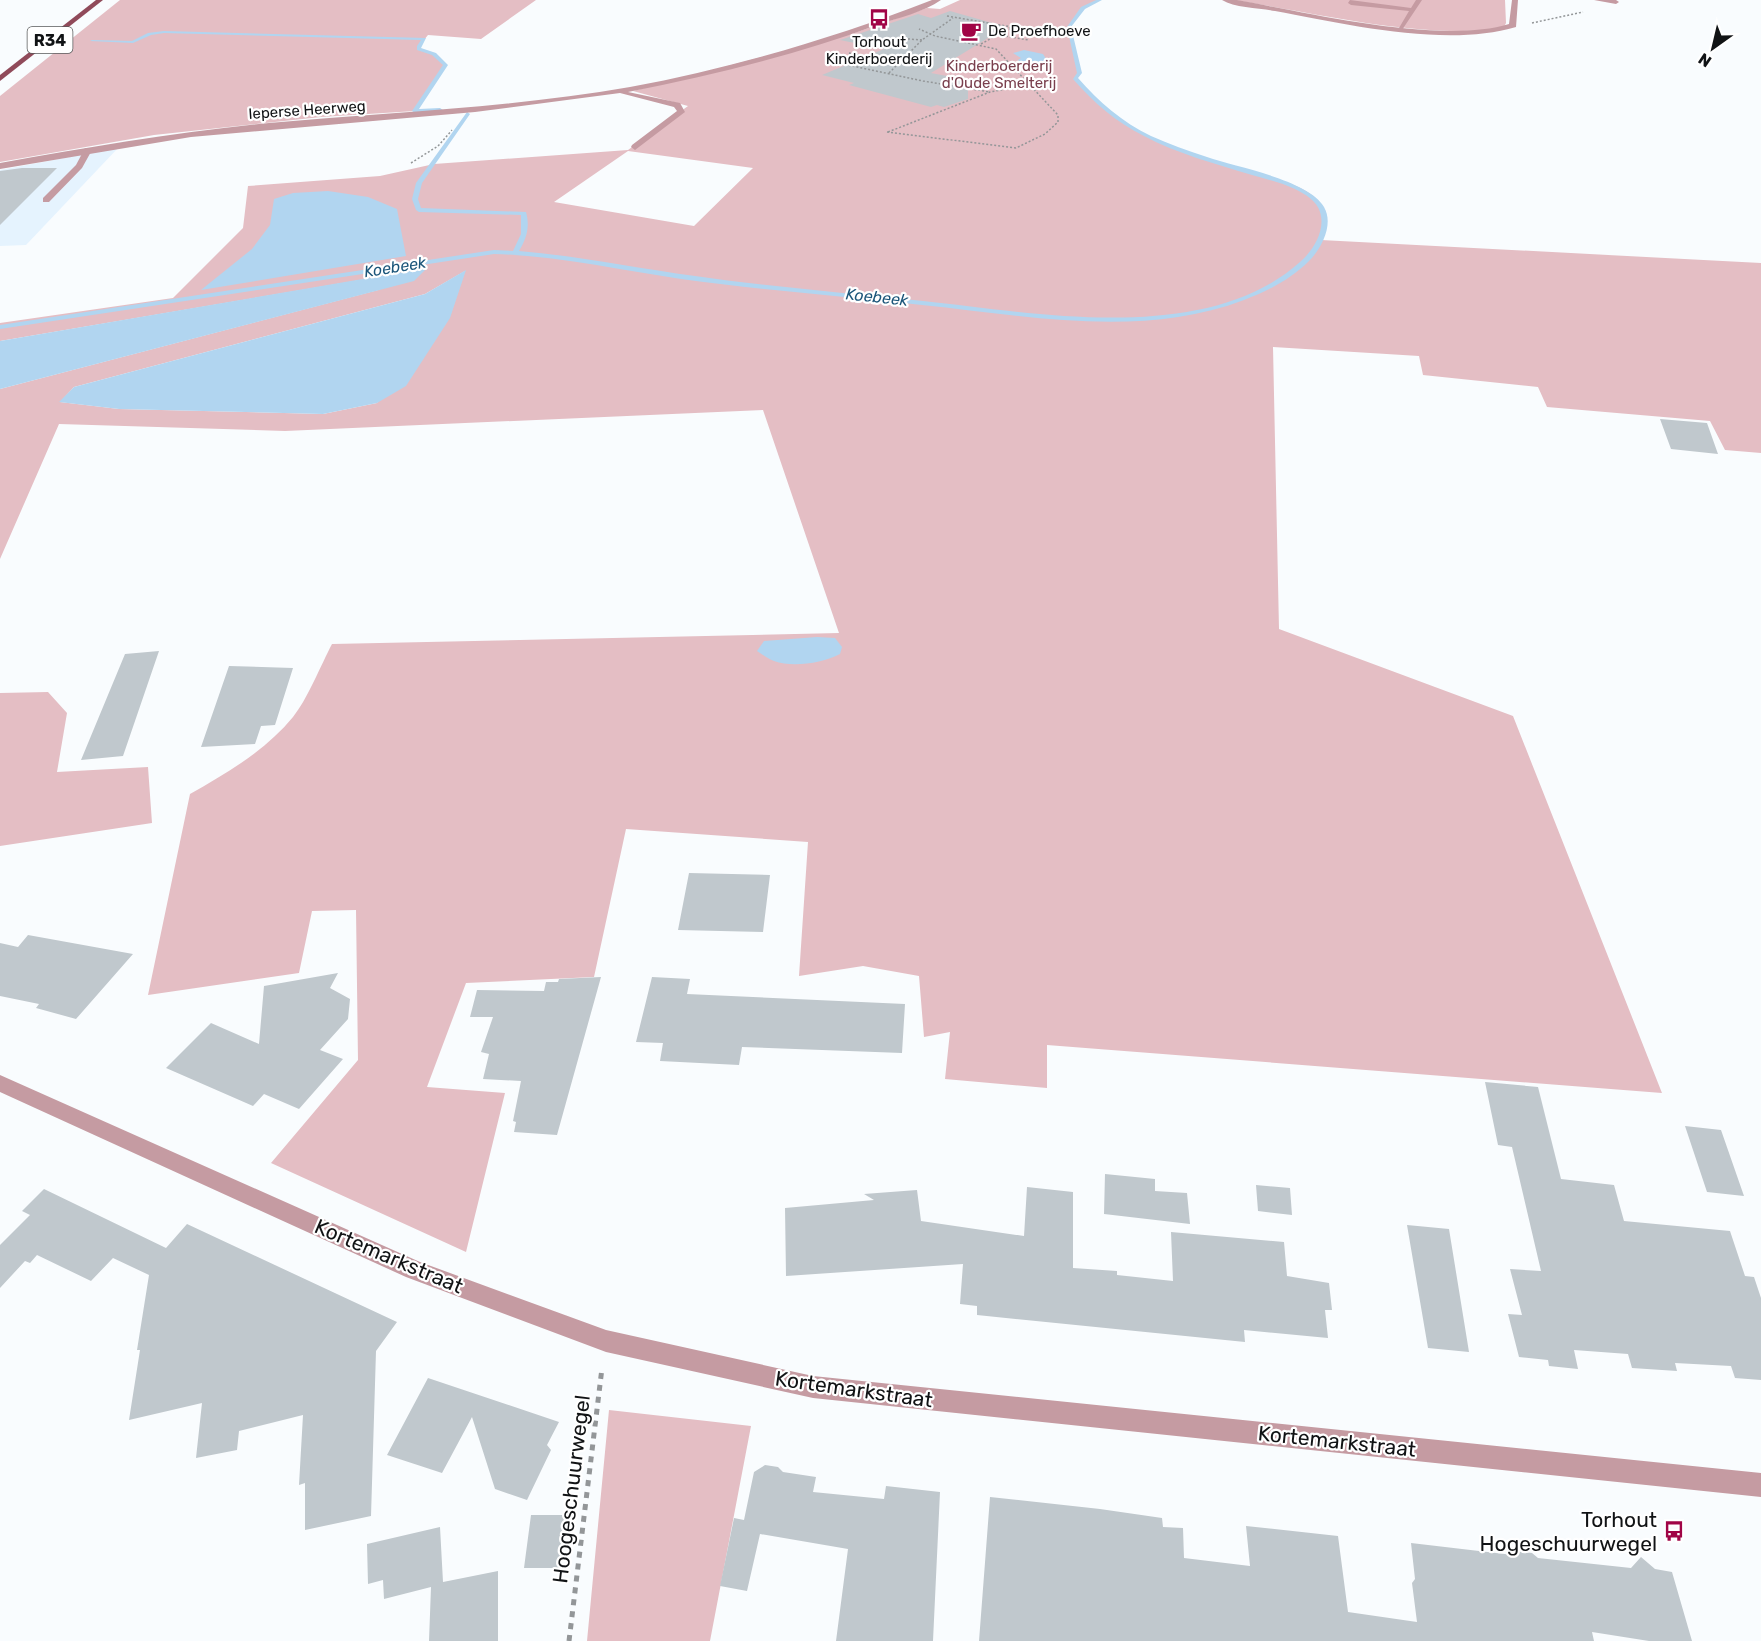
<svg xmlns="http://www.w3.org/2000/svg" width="1761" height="1641" viewBox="0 0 1761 1641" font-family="Rubik,sans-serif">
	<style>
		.built { fill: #e5f3fe }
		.green { fill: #e4bec4; fill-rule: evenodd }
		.water { fill: #b1d5f0 }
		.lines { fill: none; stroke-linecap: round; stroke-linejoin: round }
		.stream { fill: #b1d5f0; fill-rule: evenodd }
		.building { fill: #c0c8cd }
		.path-far1 { stroke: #939698; stroke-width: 1.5; stroke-dasharray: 2 2; stroke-linecap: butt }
		.path { stroke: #939698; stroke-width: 5; stroke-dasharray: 6 6; stroke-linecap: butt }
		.service { fill: #c59ba2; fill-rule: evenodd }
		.minor { fill: #c59ba2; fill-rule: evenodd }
		.tertiary { fill: #c59ba2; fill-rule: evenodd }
		.primary { fill: #904a5a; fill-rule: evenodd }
		.labels { text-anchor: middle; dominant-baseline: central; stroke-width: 4.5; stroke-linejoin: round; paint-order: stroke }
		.far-poi-label { font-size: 15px; fill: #111315; stroke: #fff; text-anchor: start }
		.far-park-label { font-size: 15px; fill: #7a3f4d; stroke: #fff }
		.far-street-label { font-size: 15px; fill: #111315; stroke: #fff }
		.shield { fill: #fff; stroke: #585a5b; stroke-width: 1.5 }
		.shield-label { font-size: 16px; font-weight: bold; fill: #111315 }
		.far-water-label { font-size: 16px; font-style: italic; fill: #1c567a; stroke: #fff }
		.near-street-label { font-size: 21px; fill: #111315; stroke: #fff }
		.near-poi-label { font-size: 21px; fill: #111315; stroke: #fff; text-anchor: end }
	</style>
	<rect width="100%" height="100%" fill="#f9fcfe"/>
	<path class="built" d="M 118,148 L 26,245 L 0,246 L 0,170 Z"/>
	<path class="green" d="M 120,0 L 536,0 L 481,39 L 428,35 L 419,46 L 419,49 L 434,54 L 446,65 L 415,111 L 321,117 L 154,135 L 0,162 L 0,96 Z
		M 960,0 L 1100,0 L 1083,8 L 1069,27 L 1080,73 L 1075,78 C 1114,131 1181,154 1242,170 C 1262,175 1300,183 1315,198 C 1331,214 1321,222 1321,240 L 1761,263 L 1761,453 L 1725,450 L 1710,421 L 1547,407 L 1538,387 L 1423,375 L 1419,356 L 1273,347 L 1279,629 L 1513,716 L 1662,1093 L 1047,1045 L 1047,1088 L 945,1079 L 950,1032 L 924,1037 L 919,976 L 863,966 L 799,976 L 808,842 L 626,829 L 594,977 L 466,983 L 427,1087 L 505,1093 L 466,1252 L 271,1163 L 358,1060 L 356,910 L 312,911 L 299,973 L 148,995 L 190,794 C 227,773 265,751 293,717 C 307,700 321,665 332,644 L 839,633 L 763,410 L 285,431 L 59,424 L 0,559 L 0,389 L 378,290 L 426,269 L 0,341 L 0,323 L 173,298 L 243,228 L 248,186 L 380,176 L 434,164 L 628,150 L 688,106 L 633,91 L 854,33 L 927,8 L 940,9 ZM 628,151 L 753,168 L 694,226 L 554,202 ZM 465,271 L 377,403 L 323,414 L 119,409 L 60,402 L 74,387 L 425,294 Z
		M 1234,0 L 1505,0 L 1506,23 L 1503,29 C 1414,38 1322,14 1234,0 Z
		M 48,692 L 67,713 L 57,772 L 148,767 L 152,823 L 0,846 L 0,693 Z
		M 609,1410 L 751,1426 L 710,1641 L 587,1641 Z"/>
	<path class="water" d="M 1024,50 L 1043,54 L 1048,62 C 1041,76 1025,71 1018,60 L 1021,58 L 1013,53 Z
		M 328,191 L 368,197 L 397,209 L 406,256 L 201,290 L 252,249 L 270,225 L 274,199 L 293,193 Z
		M 427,268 L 414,281 L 0,389 L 0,341 Z
		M 466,270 L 450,318 L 406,386 L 377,403 L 323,414 L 119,409 L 59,402 L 74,387 L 425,294 Z
		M 817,637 L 835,638 L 842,647 L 840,654 C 822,663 793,668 774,661 C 768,659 762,654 757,651 L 764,641 Z"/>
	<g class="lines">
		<path class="stream" d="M 1096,0 L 1102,0 L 1085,9 L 1071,27 L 1082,73 L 1078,78 C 1099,102 1122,122 1151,136 C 1169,144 1188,151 1207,157 C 1236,167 1309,180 1324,207 C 1334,224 1322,248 1309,261 C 1291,279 1268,291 1244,300 C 1141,339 1029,316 922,305 C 842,296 761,290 681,279 C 619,270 558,256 494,254 L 0,329 L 0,325 L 494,250 L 513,251 L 521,234 L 521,215 L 419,212 L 416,210 L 412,199 L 416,183 L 467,112 L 470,114 L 422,183 L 418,199 L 421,208 L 526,212 C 530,226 527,238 519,251 C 578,256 636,268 695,276 C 771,287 847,293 923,301 C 1037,313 1206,346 1300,262 C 1313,251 1326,230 1320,212 C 1317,201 1305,194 1295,189 C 1282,183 1266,179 1252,175 C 1216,164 1178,154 1144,136 C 1116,122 1094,103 1073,79 L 1077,73 L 1067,27 L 1081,7 Z
			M 164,31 L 426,38 L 421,48 L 436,53 L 448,65 L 419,109 L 440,108 L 443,110 L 440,112 L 415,113 L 412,111 L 443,65 L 432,55 L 417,50 L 417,46 L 421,40 L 164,33 L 151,35 L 133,43 L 90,41 L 92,40 L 132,41 L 148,33 Z"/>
	</g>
	<path class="building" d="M 950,11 L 1006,27 L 931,73 L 968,80 L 968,99 L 944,107 L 937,105 L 931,107 L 849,85 L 854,83 L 822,75 L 884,49 L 840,40 L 918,14 L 931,18 Z
		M 22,168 L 57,168 L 0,225 L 0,171 Z
		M 1660,419 L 1707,423 L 1718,454 L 1671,449 Z
		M 159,651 L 123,756 L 81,760 L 125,654 Z
		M 229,666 L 293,668 L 275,725 L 261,726 L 255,744 L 201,747 Z
		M 689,873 L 770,875 L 763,932 L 678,930 Z
		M 28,935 L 133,954 L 76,1019 L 36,1008 L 39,1004 L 0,996 L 0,943 L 18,947 Z
		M 338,973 L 330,988 L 350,999 L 348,1019 L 320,1050 L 343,1059 L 299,1109 L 264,1094 L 253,1106 L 166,1068 L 211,1023 L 259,1044 L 264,986 Z
		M 601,977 L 557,1135 L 514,1132 L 516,1122 L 513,1121 L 521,1081 L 483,1079 L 489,1054 L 481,1052 L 493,1017 L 470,1017 L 477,990 L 544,991 L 546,982 L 558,982 L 559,979 Z
		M 652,977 L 690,979 L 687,994 L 905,1004 L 902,1053 L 742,1047 L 739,1065 L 660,1061 L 663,1043 L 636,1042 Z
		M 1485,1082 L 1538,1087 L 1561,1179 L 1614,1185 L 1624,1221 L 1730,1231 L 1745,1276 L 1754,1277 L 1761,1298 L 1761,1380 L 1735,1378 L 1731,1366 L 1675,1363 L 1677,1371 L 1632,1368 L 1628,1354 L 1574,1350 L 1578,1369 L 1549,1366 L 1548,1360 L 1519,1357 L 1508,1314 L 1522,1315 L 1510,1269 L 1541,1271 L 1512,1147 L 1498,1145 Z
		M 1685,1126 L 1721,1130 L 1744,1196 L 1707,1192 Z
		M 1105,1174 L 1155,1179 L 1155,1191 L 1187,1193 L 1190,1224 L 1104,1214 Z
		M 1256,1185 L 1290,1188 L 1292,1215 L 1258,1211 Z
		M 1027,1187 L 1073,1192 L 1073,1268 L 1117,1271 L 1117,1275 L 1173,1281 L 1171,1232 L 1284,1242 L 1287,1276 L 1329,1283 L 1332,1310 L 1325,1310 L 1328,1338 L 1244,1330 L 1245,1342 L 977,1315 L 977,1306 L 960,1304 L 963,1264 L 786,1276 L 785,1208 L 874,1200 L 864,1194 L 917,1190 L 921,1221 L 1024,1236 Z
		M 44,1189 L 166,1248 L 187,1224 L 397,1322 L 376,1351 L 371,1516 L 305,1530 L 305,1483 L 299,1485 L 303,1415 L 239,1431 L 237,1450 L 196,1458 L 202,1403 L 129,1420 L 140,1350 L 137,1350 L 149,1275 L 113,1258 L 91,1281 L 37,1255 L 30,1263 L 25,1261 L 0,1288 L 0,1245 L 30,1215 L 22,1211 Z
		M 1407,1225 L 1449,1229 L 1469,1352 L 1428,1348 Z
		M 428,1378 L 559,1422 L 547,1445 L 551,1450 L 527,1500 L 495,1489 L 472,1417 L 442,1473 L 387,1455 Z
		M 765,1465 L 778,1467 L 783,1472 L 816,1477 L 813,1492 L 884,1499 L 886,1486 L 940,1492 L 933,1641 L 836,1641 L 848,1549 L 760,1534 L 747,1591 L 720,1586 L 734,1518 L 744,1520 L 754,1472 Z
		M 990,1497 L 1100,1509 L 1162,1518 L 1163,1527 L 1183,1528 L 1184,1558 L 1250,1566 L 1246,1526 L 1338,1536 L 1348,1612 L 1417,1622 L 1412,1583 L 1415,1579 L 1411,1543 L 1513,1555 L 1517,1551 L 1532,1553 L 1538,1558 L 1631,1568 L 1641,1557 L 1655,1569 L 1672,1572 L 1692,1641 L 1649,1641 L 1592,1632 L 1594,1641 L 979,1641 Z
		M 531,1515 L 565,1515 L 559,1568 L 524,1568 Z
		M 440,1527 L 443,1582 L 498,1571 L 498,1641 L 429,1641 L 431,1587 L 384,1599 L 383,1580 L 368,1584 L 367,1544 Z"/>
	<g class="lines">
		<path class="path-far1" d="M 947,16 L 1012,27
			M 1532,23 L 1583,12
			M 1009,29 L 1039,35
			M 998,35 L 1029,40
			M 896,38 L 922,40
			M 981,44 L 1011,27
			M 849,53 L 862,56
			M 829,61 L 923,81 L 990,92
			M 889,73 L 922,40 L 953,18
			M 887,132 L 1016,148 L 1045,134 L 1058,122 L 1058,115 L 996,49 L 935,36 L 919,29
			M 888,132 L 990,92 L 1028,85
			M 411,163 L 438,146 L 452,130"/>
		<path class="path" d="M 569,1641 L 602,1368"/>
		<path class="service" d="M 1350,0 L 1411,8 L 1416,0 L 1422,0 L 1402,30 L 1399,28 L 1409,11 L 1351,5 L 1348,3 Z
			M 85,148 L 92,150 L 82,168 L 49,202 L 43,202 L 43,198 L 76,165 Z"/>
		<path class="minor" d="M 932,0 L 941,0 C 924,12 898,18 877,25 C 796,55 713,75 628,92 L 680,103 L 685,112 L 635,150 L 631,147 L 632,145 L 677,111 L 674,107 L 620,93 L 475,112 L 191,137 L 0,169 L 0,163 C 89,147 178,132 269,123 C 389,112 510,108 630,87 C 733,68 834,38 932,0 Z
			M 1222,0 L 1237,0 C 1310,13 1440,45 1509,24 L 1512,0 L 1518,0 L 1516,27 C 1446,48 1346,24 1275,11 C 1259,8 1235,8 1222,0 Z
			M 1594,0 L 1616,0 L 1619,2 L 1616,4 Z"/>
		<path class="tertiary" d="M 0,1075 L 420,1262 L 606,1330 L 813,1376 L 1761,1473 L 1761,1497 L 813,1398 L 606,1352 L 406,1277 L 0,1092 Z"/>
		<path class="primary" d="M 96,0 L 103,0 L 0,81 L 0,75 Z"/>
	</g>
	<defs>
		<g id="bus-bare" transform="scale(1.62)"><path d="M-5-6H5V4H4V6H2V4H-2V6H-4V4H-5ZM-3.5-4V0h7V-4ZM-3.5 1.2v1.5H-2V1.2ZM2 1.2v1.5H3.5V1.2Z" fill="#a00446" stroke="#fff" stroke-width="2.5" paint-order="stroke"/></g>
		<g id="cafe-bare" transform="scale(1.62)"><path d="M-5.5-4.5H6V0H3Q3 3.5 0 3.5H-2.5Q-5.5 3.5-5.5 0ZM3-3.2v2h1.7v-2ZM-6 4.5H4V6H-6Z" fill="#a00446" stroke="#fff" stroke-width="2.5" paint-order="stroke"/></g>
	</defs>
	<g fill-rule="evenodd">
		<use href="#bus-bare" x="879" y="19"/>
		<use href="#cafe-bare" x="971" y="31"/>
		<use href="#bus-bare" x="1674" y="1531"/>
	</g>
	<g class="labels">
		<g class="far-poi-label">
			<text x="988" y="31">De Proefhoeve</text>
			<text x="879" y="42" text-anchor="middle">Torhout<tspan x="879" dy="17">Kinderboerderij</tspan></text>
		</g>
		<g class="far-park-label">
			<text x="999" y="66">Kinderboerderij<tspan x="999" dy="17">d'Oude Smelterij</tspan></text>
		</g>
		<g class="far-street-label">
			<text transform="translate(307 110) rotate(-4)">Ieperse Heerweg</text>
		</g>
		<rect class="shield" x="27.5" y="27" width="45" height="26" rx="4.5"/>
		<g class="shield-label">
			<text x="50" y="40">R34</text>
		</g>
		<g class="far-water-label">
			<text transform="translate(395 267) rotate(-9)">Koebeek</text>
			<text transform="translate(877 297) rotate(6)">Koebeek</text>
		</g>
		<g class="near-street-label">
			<text transform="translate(389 1256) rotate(23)">Kortemarkstraat</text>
			<text transform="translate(854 1389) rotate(8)">Kortemarkstraat</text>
			<text transform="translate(1337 1441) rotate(6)">Kortemarkstraat</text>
			<text transform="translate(571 1489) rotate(-83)">Hoogeschuurwegel</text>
		</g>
		<g class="near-poi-label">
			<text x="1657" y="1519">Torhout<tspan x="1657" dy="24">Hogeschuurwegel</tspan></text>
		</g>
	</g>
	<g transform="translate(1713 48) rotate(214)" stroke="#ffffff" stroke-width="4.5" paint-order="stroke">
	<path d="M0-4.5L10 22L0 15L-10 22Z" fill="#111315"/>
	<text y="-9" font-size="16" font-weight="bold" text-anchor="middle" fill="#111315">N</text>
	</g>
</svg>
